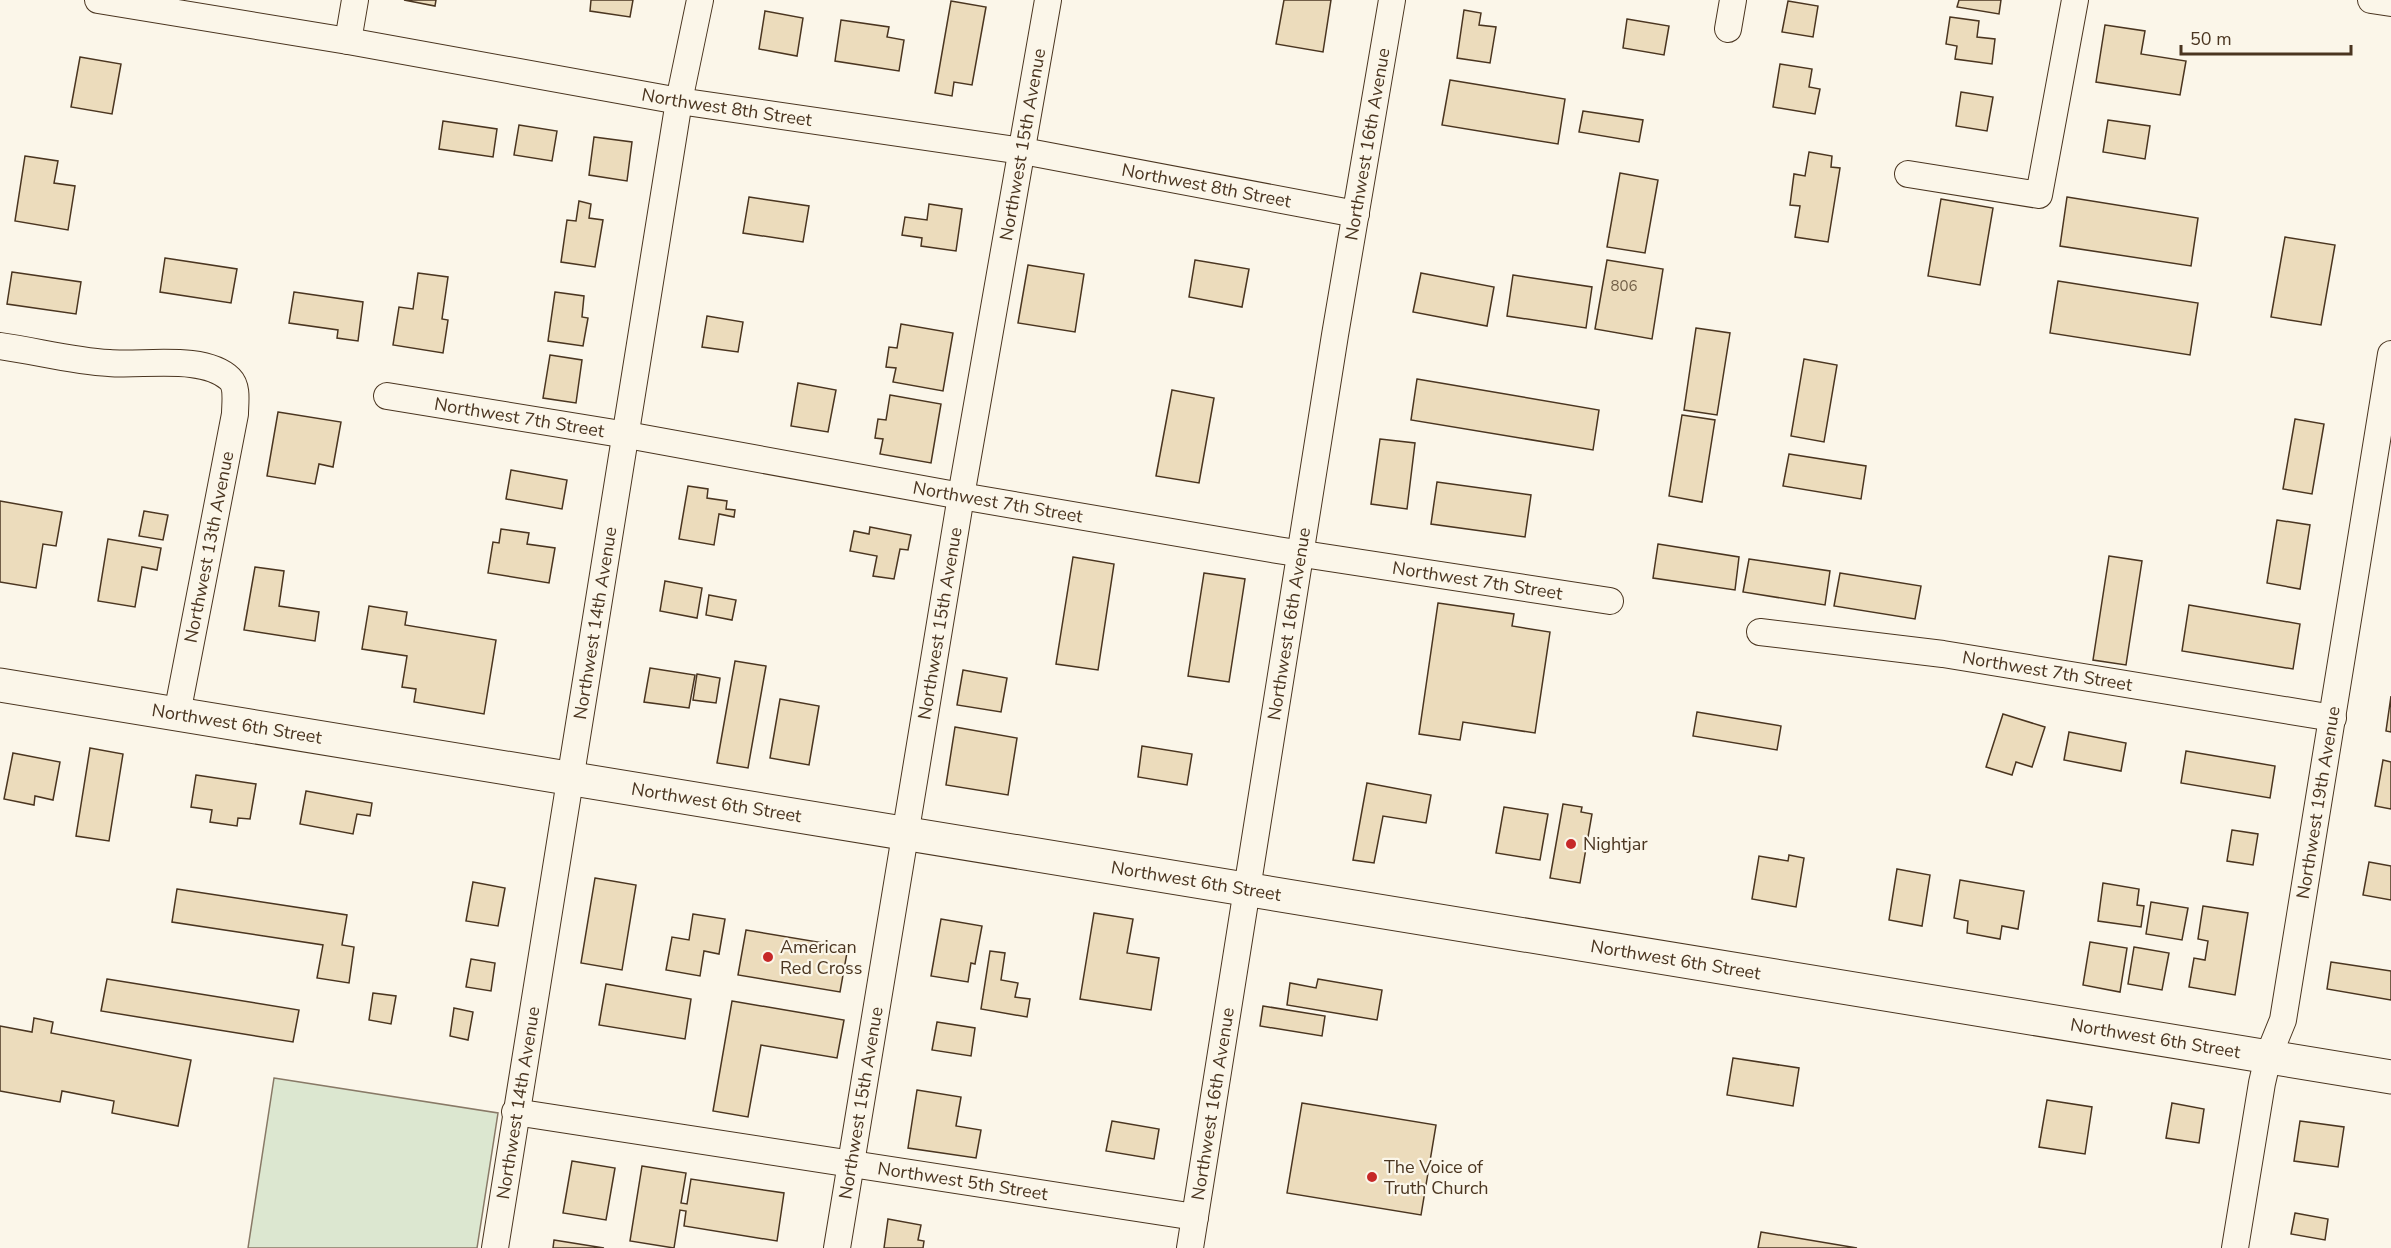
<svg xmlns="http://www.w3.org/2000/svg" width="2391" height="1248" viewBox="0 0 2391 1248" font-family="'Nunito Sans',sans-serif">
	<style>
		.green { fill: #dce7d0; stroke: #887966; stroke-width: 1.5 }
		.building { fill: #ecdcbc; stroke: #4a3520; stroke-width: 1.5 }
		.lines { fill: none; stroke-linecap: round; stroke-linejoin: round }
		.minor-casing { stroke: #4a3520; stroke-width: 28 }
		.major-casing { stroke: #4a3520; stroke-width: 35 }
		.minor { stroke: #fbf6e9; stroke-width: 26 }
		.major { stroke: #fbf6e9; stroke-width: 33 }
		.poi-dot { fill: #c62828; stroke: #fbf6e9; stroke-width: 2 }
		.labels { text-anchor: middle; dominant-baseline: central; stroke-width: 4.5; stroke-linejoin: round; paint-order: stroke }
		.number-label { font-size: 15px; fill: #725f47 }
		.street-label { font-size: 18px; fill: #4a3520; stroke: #fbf6e9 }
		.poi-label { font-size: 18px; fill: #4a3520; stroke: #fbf6e9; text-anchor: start }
	</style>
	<rect width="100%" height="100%" fill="#fbf6e9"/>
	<path class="green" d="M 274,1078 L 498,1113 L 477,1248 L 248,1248 Z"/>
	<path class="building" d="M 404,0 L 436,0 L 435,6 Z
		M 591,0 L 633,0 L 630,17 L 590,11 Z
		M 1284,0 L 1331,0 L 1323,52 L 1276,44 Z
		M 1959,0 L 2001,0 L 1999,14 L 1957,7 Z
		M 951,1 L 986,7 L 972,85 L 954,82 L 952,96 L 935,93 Z
		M 1788,1 L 1818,6 L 1813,37 L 1782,32 Z
		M 1464,10 L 1481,13 L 1479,25 L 1496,27 L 1490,63 L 1457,58 Z
		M 765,11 L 803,18 L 797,56 L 759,49 Z
		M 1950,17 L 1979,21 L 1977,37 L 1995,39 L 1992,64 L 1955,59 L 1957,46 L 1946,44 Z
		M 1627,19 L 1669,26 L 1664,55 L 1623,48 Z
		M 841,20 L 889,27 L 887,37 L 904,40 L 899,71 L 835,61 Z
		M 2105,25 L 2145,31 L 2141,54 L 2186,61 L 2180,95 L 2096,82 Z
		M 80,57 L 121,64 L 112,114 L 71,107 Z
		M 1780,64 L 1812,69 L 1809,87 L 1820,89 L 1815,114 L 1773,107 Z
		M 1450,80 L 1565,99 L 1558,144 L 1442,125 Z
		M 1961,92 L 1993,97 L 1987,131 L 1956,126 Z
		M 1583,111 L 1643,120 L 1639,142 L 1579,132 Z
		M 2108,120 L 2150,126 L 2145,159 L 2103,152 Z
		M 443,121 L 497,129 L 493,157 L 439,149 Z
		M 519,125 L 557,131 L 552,161 L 514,155 Z
		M 594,137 L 632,142 L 627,181 L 589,175 Z
		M 1809,152 L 1832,156 L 1831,167 L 1840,168 L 1828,242 L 1795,237 L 1800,206 L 1790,205 L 1794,174 L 1805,176 Z
		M 25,156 L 58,161 L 54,183 L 75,186 L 68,230 L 15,221 Z
		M 1620,173 L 1658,180 L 1645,253 L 1607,247 Z
		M 749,197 L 809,206 L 803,242 L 743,233 Z
		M 2067,197 L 2198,218 L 2191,266 L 2060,246 Z
		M 1941,199 L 1993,208 L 1980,285 L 1928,276 Z
		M 579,201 L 591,204 L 589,218 L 603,220 L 595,267 L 561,262 L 567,220 L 576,221 Z
		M 929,204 L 962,209 L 956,251 L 921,246 L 922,238 L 902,235 L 905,217 L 927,220 Z
		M 2285,237 L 2335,245 L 2321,325 L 2271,317 Z
		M 165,258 L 237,269 L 231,303 L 160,292 Z
		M 1195,260 L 1249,269 L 1242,307 L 1189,297 Z
		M 1607,260 L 1663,269 L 1652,339 L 1595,329 Z
		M 1028,265 L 1084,274 L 1075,332 L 1018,323 Z
		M 12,272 L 81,282 L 76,314 L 7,304 Z
		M 418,273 L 448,277 L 442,319 L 448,320 L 443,353 L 393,345 L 399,307 L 413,309 Z
		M 1421,273 L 1494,287 L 1487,326 L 1413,312 Z
		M 1513,275 L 1592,287 L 1586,328 L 1507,316 Z
		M 2058,281 L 2198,303 L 2190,355 L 2050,333 Z
		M 294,292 L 363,302 L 358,341 L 337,338 L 338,330 L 289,323 Z
		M 555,292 L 584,296 L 582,317 L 588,318 L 583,346 L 548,341 Z
		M 707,316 L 743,322 L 738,352 L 702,347 Z
		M 901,324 L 953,333 L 943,391 L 893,382 L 896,368 L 886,367 L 889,347 L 897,348 Z
		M 1696,328 L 1730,333 L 1717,415 L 1684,410 Z
		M 550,355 L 582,360 L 576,403 L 543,398 Z
		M 1804,359 L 1837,365 L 1824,442 L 1791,436 Z
		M 1417,379 L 1599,410 L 1593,450 L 1411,420 Z
		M 798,383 L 836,390 L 828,432 L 791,426 Z
		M 1172,390 L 1214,398 L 1199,483 L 1156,476 Z
		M 890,395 L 941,404 L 931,463 L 880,454 L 883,439 L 875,438 L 878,419 L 886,420 Z
		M 278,412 L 341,422 L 333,467 L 319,464 L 315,484 L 267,476 Z
		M 1682,415 L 1715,420 L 1702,502 L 1669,496 Z
		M 2295,419 L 2324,424 L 2312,494 L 2283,489 Z
		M 1380,439 L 1415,443 L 1407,509 L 1371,504 Z
		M 1789,454 L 1866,466 L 1861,499 L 1783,486 Z
		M 511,470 L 567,480 L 562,509 L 506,499 Z
		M 1437,482 L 1531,495 L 1525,537 L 1431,524 Z
		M 688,486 L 708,489 L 707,498 L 727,501 L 726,509 L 735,510 L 734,517 L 719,514 L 714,545 L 679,539 Z
		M 0,501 L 62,512 L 56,546 L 43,544 L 36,588 L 0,582 Z
		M 144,511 L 168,515 L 163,540 L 139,536 Z
		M 2277,520 L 2310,525 L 2300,589 L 2267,583 Z
		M 870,527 L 911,535 L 908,550 L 900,549 L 894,579 L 873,576 L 877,556 L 850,551 L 854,531 L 869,534 Z
		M 501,529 L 529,533 L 527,544 L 555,548 L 549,583 L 488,573 L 493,542 L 499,543 Z
		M 108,539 L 161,548 L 157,570 L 142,567 L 135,607 L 98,601 Z
		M 1658,544 L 1739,557 L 1735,590 L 1653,578 Z
		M 2109,556 L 2142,561 L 2126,665 L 2093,660 Z
		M 1073,557 L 1114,564 L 1098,670 L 1056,664 Z
		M 1749,559 L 1830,571 L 1825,605 L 1743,592 Z
		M 255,567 L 284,571 L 279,606 L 319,612 L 315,641 L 244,630 Z
		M 1204,573 L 1245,579 L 1229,682 L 1188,676 Z
		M 1840,573 L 1921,586 L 1915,619 L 1834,606 Z
		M 665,581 L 702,588 L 697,618 L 660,611 Z
		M 709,595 L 736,600 L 732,620 L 706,615 Z
		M 1438,603 L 1514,614 L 1512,626 L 1550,632 L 1535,733 L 1463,722 L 1460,740 L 1419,734 Z
		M 2189,605 L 2300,624 L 2293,669 L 2182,651 Z
		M 369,606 L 407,612 L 405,625 L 496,640 L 484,714 L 414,702 L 416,689 L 402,687 L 407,656 L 362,649 Z
		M 735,661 L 766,666 L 748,768 L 717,763 Z
		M 650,668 L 695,675 L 689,708 L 644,702 Z
		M 963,670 L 1007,678 L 1001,712 L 957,705 Z
		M 697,674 L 720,678 L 716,703 L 693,700 Z
		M 2391,696 L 2391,732 L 2386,731 Z
		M 780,699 L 819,706 L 809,765 L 770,758 Z
		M 1697,712 L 1781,726 L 1777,750 L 1693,736 Z
		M 2003,714 L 2045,727 L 2032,767 L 2016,762 L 2012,775 L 1986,767 Z
		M 955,727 L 1017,738 L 1008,795 L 946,785 Z
		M 2069,732 L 2126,743 L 2121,771 L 2064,760 Z
		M 1142,746 L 1192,754 L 1187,785 L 1138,777 Z
		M 90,748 L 123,754 L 109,841 L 76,836 Z
		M 2186,751 L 2275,766 L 2270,798 L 2181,783 Z
		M 13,753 L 60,762 L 53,800 L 35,796 L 34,805 L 4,799 Z
		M 2383,760 L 2391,762 L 2391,809 L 2375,806 Z
		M 196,775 L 256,784 L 250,819 L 238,818 L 237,826 L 210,822 L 212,810 L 191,807 Z
		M 1367,783 L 1431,795 L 1426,823 L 1383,816 L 1374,863 L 1353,860 Z
		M 306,791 L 372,803 L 370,816 L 357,814 L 353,834 L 300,824 Z
		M 1563,804 L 1582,807 L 1581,812 L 1592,814 L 1580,883 L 1550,878 Z
		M 1504,807 L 1548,814 L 1540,860 L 1496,853 Z
		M 2232,830 L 2258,834 L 2253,865 L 2227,861 Z
		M 1789,855 L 1804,858 L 1796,907 L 1752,899 L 1759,856 L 1788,861 Z
		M 2369,862 L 2391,866 L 2391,900 L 2363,895 Z
		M 1897,869 L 1930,875 L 1922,926 L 1889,920 Z
		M 595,878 L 636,885 L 622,970 L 581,963 Z
		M 1960,880 L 2024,891 L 2018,929 L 2002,926 L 2000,939 L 1967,933 L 1968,921 L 1954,918 Z
		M 473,882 L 505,888 L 498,926 L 466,921 Z
		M 2103,883 L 2139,889 L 2137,905 L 2144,906 L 2141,927 L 2098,921 Z
		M 177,889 L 347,915 L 342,945 L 354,947 L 349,983 L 317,978 L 323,945 L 172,922 Z
		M 2151,902 L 2188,908 L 2182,940 L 2146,934 Z
		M 2203,906 L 2248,913 L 2235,995 L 2189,987 L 2194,958 L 2205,960 L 2208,941 L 2198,939 Z
		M 1094,913 L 1133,919 L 1127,953 L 1159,958 L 1151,1010 L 1080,999 Z
		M 693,914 L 725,919 L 719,954 L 704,951 L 700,976 L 666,970 L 672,937 L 689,940 Z
		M 941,919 L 982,926 L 975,964 L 971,963 L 968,982 L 931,976 Z
		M 746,930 L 848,947 L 840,992 L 738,975 Z
		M 2090,942 L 2127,948 L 2120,992 L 2083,985 Z
		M 2134,947 L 2169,953 L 2162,990 L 2128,984 Z
		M 990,951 L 1005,953 L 1001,980 L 1018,983 L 1015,997 L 1030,999 L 1027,1017 L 981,1009 Z
		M 471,959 L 495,963 L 491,991 L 466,987 Z
		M 2331,962 L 2391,971 L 2391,1000 L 2327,989 Z
		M 107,979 L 299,1010 L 293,1042 L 101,1011 Z
		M 1318,979 L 1382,990 L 1377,1020 L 1287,1005 L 1290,983 L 1316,988 Z
		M 606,984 L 691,999 L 685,1039 L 599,1025 Z
		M 373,993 L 396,996 L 391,1024 L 369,1020 Z
		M 732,1001 L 844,1020 L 837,1058 L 761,1045 L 748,1117 L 713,1111 Z
		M 1263,1006 L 1325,1016 L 1322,1036 L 1260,1026 Z
		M 454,1008 L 473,1012 L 468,1040 L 450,1036 Z
		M 34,1018 L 53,1022 L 51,1033 L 191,1060 L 178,1126 L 112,1113 L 114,1101 L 62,1091 L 60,1102 L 0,1091 L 0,1026 L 32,1032 Z
		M 937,1022 L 975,1028 L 971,1056 L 932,1050 Z
		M 1733,1058 L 1799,1068 L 1793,1106 L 1727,1095 Z
		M 917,1090 L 961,1097 L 956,1126 L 981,1130 L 976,1158 L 908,1148 Z
		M 2047,1100 L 2092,1107 L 2085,1154 L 2039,1147 Z
		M 1302,1103 L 1436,1125 L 1421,1215 L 1287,1193 Z
		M 2172,1103 L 2204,1109 L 2199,1143 L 2166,1138 Z
		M 1112,1121 L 1159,1129 L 1154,1159 L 1106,1151 Z
		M 2300,1121 L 2344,1127 L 2338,1167 L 2294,1161 Z
		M 572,1161 L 615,1168 L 606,1220 L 563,1213 Z
		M 642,1166 L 686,1173 L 681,1203 L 687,1204 L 691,1179 L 784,1193 L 777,1241 L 684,1226 L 686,1211 L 680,1210 L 674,1248 L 630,1241 Z
		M 2295,1213 L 2328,1219 L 2325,1240 L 2291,1234 Z
		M 888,1219 L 921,1225 L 918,1240 L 924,1241 L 923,1248 L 884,1248 Z
		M 1761,1232 L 1857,1248 L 1758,1248 Z
		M 554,1240 L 604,1248 L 553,1248 Z"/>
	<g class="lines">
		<g class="minor-casing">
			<g id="minor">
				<path id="s1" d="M 98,0 L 348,41 L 679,101 L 1023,151 L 1356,214"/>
				<path d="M 2371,0 L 2391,3"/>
				<path d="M 1728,29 L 1733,0"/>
				<path d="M 348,41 L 355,0"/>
				<path d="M 1908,174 L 2039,195 L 2075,0"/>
				<path d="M 0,346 C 36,351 73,361 109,363 C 143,366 204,354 230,379 C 238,387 235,403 235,414 L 177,714"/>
				<path id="s2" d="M 387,396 L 627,435 L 961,496 L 1277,550 L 1610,601"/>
				<path id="s3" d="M 1760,632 L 1943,654 L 2333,718"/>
				<path id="s4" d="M 515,1112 L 1195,1217"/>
				<path id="s5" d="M 495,1248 L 679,101 L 700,0"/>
				<path id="s6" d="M 837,1248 L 961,496 L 1048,0"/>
				<path id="s7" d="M 1190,1248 L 1335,335 L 1392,0"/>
				<path id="s8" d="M 2235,1248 L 2262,1083 L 2268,1057 L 2283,1020 L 2391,354"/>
			</g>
		</g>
		<g class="major-casing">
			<g id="major">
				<path id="s9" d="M 0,685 L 2391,1077"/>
			</g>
		</g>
		<use href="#minor" class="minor"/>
		<use href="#major" class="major"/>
	</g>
	<g class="poi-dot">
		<circle cx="1571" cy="844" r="6"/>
		<circle cx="768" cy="957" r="6"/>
		<circle cx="1372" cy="1177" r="6"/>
	</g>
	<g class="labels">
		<g class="number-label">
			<text x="1624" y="286">806</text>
		</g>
		<g class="street-label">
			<text stroke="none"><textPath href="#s1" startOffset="638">Northwest 8th Street</textPath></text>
			<text stroke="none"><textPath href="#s7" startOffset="1118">Northwest 16th Avenue</textPath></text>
			<text stroke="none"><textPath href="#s6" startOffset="1119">Northwest 15th Avenue</textPath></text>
			<text stroke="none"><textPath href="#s1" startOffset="1124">Northwest 8th Street</textPath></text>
			<text stroke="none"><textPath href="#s2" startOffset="134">Northwest 7th Street</textPath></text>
			<text stroke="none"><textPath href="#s2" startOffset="620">Northwest 7th Street</textPath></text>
			<text transform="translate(209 547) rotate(-79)">Northwest 13th Avenue</text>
			<text stroke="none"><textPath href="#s2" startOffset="1106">Northwest 7th Street</textPath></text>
			<text stroke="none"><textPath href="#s5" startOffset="633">Northwest 14th Avenue</textPath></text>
			<text stroke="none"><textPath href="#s6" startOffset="633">Northwest 15th Avenue</textPath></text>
			<text stroke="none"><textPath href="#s7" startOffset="632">Northwest 16th Avenue</textPath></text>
			<text stroke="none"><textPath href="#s3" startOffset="290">Northwest 7th Street</textPath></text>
			<text stroke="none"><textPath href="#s9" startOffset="240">Northwest 6th Street</textPath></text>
			<text stroke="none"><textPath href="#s9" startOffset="726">Northwest 6th Street</textPath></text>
			<text stroke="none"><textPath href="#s8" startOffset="454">Northwest 19th Avenue</textPath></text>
			<text stroke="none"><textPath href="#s9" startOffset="1212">Northwest 6th Street</textPath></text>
			<text stroke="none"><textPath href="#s9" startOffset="1698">Northwest 6th Street</textPath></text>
			<text stroke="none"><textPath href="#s9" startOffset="2184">Northwest 6th Street</textPath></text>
			<text stroke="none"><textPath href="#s5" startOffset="147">Northwest 14th Avenue</textPath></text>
			<text stroke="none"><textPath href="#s6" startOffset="147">Northwest 15th Avenue</textPath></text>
			<text stroke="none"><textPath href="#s7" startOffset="146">Northwest 16th Avenue</textPath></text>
			<text stroke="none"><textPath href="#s4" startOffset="453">Northwest 5th Street</textPath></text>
		</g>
		<g class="poi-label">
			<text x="1583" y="844">Nightjar</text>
			<text x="780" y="947">American<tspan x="780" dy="21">Red Cross</tspan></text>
			<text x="1384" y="1167">The Voice of<tspan x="1384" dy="21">Truth Church</tspan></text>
		</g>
	</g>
	<path d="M2181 45v9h170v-9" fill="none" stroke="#4a3520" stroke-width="3"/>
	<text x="2190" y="45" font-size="18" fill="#4a3520" stroke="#fbf6e9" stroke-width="4.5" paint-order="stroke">50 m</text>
</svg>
